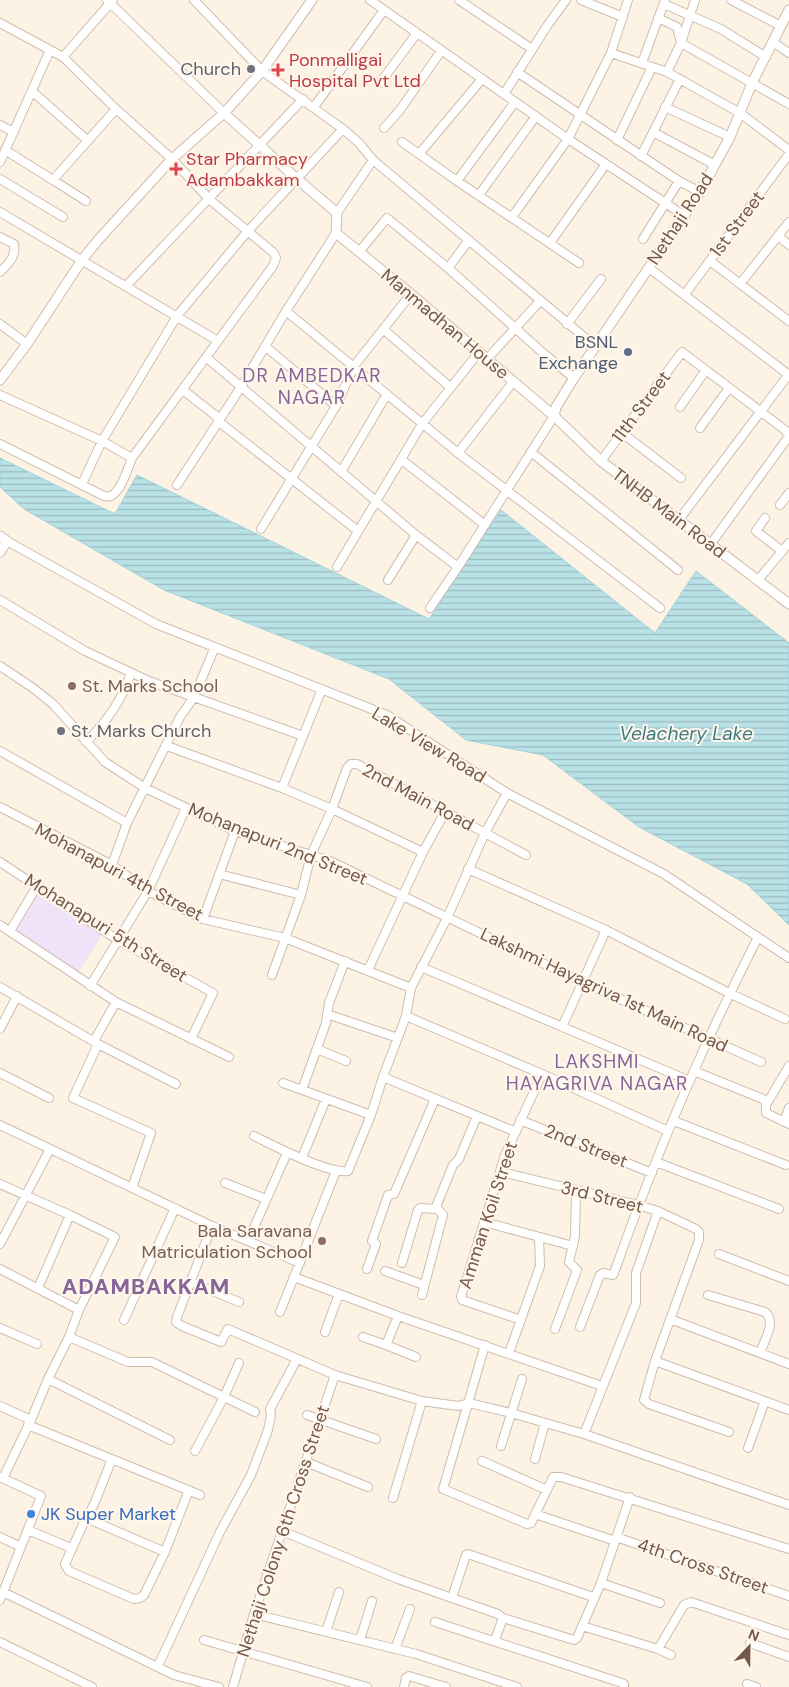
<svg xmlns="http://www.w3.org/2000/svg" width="789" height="1687" viewBox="0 0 789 1687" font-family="'DM Sans',sans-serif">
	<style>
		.education { fill: #f0e2f9 }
		.water { fill: url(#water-rules); stroke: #9fd2d9 }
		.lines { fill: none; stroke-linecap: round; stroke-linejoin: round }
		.minor-casing { stroke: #d0bcae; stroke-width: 10 }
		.tertiary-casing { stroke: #d0bcae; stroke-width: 11 }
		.minor { stroke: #fff; stroke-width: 8 }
		.tertiary { stroke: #fff; stroke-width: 9 }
		.worship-dot { fill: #6b7280; stroke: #fff7ec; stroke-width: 2 }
		.health-dot { fill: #e0444e; stroke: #fff7ec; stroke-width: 2 }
		.service-dot { fill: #5c6f8a; stroke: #fff7ec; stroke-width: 2 }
		.education-dot { fill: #8d6e63; stroke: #fff7ec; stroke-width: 2 }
		.shop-dot { fill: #3f7fe0; stroke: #fff7ec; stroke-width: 2 }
		.labels { text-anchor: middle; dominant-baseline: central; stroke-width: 4; stroke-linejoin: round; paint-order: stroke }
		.health-label { font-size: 18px; fill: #be3a42; stroke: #fff7ec; text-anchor: start }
		.worship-label { font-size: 18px; fill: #5b616d; stroke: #fff7ec; text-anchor: end }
		.street-label { font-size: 18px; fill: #76584a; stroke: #fff7ec }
		.service-label { font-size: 18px; fill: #4e5e75; stroke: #fff7ec; text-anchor: end }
		.education-label { font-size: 18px; fill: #785e54; stroke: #fff7ec; text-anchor: start }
		.shop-label { font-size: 18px; fill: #366cbe; stroke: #fff7ec; text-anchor: start }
		.neighbourhood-label { font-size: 19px; letter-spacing: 1px; fill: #86659a; stroke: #fff7ec }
		.water-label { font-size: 19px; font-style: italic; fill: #407b83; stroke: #fff7ec }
		.district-label { font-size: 22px; font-weight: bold; letter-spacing: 1px; fill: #86659a; stroke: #fff7ec }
	</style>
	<defs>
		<pattern id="water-rules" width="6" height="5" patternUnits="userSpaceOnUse" patternTransform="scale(1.25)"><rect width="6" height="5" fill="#b9e2e7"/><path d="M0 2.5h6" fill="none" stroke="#9bbabd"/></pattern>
	</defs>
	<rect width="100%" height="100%" fill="#fdf3e5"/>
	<path class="education" d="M 36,894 L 102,935 L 77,974 L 11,931 Z"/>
	<path class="water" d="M 0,458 L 115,514 L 137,475 L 429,619 L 501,510 L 655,633 L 696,571 L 789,643 L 789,925 L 747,884 L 639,827 L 543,755 L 466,740 L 389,679 L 164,590 L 24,509 L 0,487 Z"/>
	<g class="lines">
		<g class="minor-casing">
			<path id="minor" d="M 107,0 L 224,113
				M 194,0 L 262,71 L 343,129 L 359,143 L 373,160 L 595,346
				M 370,0 L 568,139 L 685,216
				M 459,0 L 532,49
				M 581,0 L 623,17
				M 695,0 L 681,43 L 667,72 L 740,113 L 789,150
				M 731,0 L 781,26
				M 664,4 L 721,29 L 766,57
				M 658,18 L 677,27 L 681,43 L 789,104
				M 0,23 L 63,57 L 116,109 L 172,159 L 209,199 L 274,253 L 276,258 L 273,266 L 132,458 C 127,470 119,501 104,496 L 0,444
				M 774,43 L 789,53
				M 611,53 L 667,72
				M 63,57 L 113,0
				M 642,63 L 665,0
				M 517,72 L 679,181 L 700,192
				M 482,79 L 419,154 L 457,181 L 515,102
				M 380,83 L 417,33
				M 32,91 L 87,140
				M 504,94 L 547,26 L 566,0
				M 314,107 L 384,10
				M 665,107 L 730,137
				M 0,125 L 14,132
				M 384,128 L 400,110 L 441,51
				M 653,132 L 715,165
				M 617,140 L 652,67
				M 402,142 L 419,154
				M 5,150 L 53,180 L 116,109
				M 641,156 L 680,79
				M 0,162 L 50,50
				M 0,179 L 63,217
				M 53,180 L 86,201
				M 457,181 L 579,263
				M 479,195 L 536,116
				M 0,212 L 218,341
				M 337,213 L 373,160
				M 512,217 L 568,139 L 611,53 L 628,0
				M 778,236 L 789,245
				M 0,237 L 14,244 C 16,257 9,263 0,272
				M 643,239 L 679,181
				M 550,243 L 606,164
				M 359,252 L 387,218 L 448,268 L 543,353 L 574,378
				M 710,261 L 789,321
				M 448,268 L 469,240
				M 649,268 L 789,375
				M 740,284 L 789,222
				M 126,286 L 303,99
				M 685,294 L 789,154
				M 286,311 L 458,453 L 660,608
				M 0,324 L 27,344
				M 567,324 L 601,279
				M 383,329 L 450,387
				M 265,346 L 336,406
				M 207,358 L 416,535 L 388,580
				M 487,359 L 540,301
				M 183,390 L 220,419
				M 0,395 L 102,441 L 132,458
				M 680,407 L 706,370
				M 218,421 L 358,531
				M 700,428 L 729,388
				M 622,433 L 681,478
				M 531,452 L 678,570
				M 458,453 L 513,382
				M 402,460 L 485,525
				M 601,461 L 682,352 L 789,433
				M 341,472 L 387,394
				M 82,484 L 102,441 L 177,316 L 247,232 L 343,129
				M 177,485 L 241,387 L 286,311 L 336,233
				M 780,505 L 789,493
				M 765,518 L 756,531 L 782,551
				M 678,521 L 789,374
				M 261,529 L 336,406 L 354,366 L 411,294
				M 416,535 L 458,567
				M 7,541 L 156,624 L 387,715 L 507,793 L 664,874 L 789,958
				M 710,545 L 789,436
				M 337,567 L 422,424 L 479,352
				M 758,580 L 789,543
				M 0,600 L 85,651 L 149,681 L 303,736 L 282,788
				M 430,608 L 458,567 L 554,416
				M 0,666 L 33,688 L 53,704 L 105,762 L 145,788 L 235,831 L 330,861 L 582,982 L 761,1062
				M 303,736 L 322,689
				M 86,742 C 107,722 122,700 131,673
				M 167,746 L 282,788 L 332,809 L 423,852
				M 0,751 L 127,823
				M 0,807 L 112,865 L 148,891 L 203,919 L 285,938 L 411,988
				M 0,862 L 118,940 L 213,993 L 191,1039
				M 112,865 L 127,823 L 180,717 L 194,697 L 215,647
				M 468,869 L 606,930
				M 219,874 L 301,895
				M 203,919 L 235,831
				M 0,925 L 116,1002 L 229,1057
				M 10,931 L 37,886
				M 421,967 L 690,1081
				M 368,970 L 423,852 L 445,812
				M 272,975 L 301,895 L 311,855 L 332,809 L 347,768 L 351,764 L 357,764 L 526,855
				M 90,986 L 148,891 L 186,808
				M 0,987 L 98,1044 L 176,1084
				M 327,1014 L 398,1038
				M 406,1016 L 542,1074 L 668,1131
				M 562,1027 L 606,930 L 731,994 L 785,1019
				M 0,1029 L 17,996
				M 94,1041 L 116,1002
				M 98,1044 L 73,1098 L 151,1133 L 132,1188
				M 317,1049 L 346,1061
				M 694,1071 L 763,1099 L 766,1102 L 766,1113 L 789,1124
				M 0,1073 L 49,1098
				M 383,1077 L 516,1132
				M 283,1083 L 371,1115
				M 302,1090 L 326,1023 L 329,1003 L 345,961
				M 766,1105 L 789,1066
				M 520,1120 L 652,1173
				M 674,1121 L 786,1165
				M 784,1122 L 789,1108
				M 0,1125 L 212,1226 L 300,1263
				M 254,1136 C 274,1146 328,1174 348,1171 L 371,1115 L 383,1077 L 406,1016 L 411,988 L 447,918 L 485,833 L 507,793
				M 302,1158 L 326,1099
				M 656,1162 L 779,1209
				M 501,1172 L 638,1205 L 658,1211 L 696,1229 L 699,1232 L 699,1240 L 655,1361 L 644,1400 L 649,1404 L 729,1432
				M 225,1183 L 266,1199
				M 0,1184 L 70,1215 L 115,1237 L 79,1310 L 69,1337 L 48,1379 L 31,1420 L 3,1478
				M 484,1222 L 573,1246
				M 212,1226 L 177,1317 L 176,1322 L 182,1326 L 221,1342 L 228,1329 L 335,1375 L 422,1401 L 458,1406 L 469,1403 L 511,1413 L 584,1434 L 789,1505
				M 248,1241 L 287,1153
				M 0,1244 L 50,1149
				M 719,1254 L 789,1281
				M 402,1263 L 418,1210 L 420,1208 L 436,1209
				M 0,1269 L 79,1310
				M 367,1269 L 376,1244 L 372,1241 L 388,1195 L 394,1194 L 435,1099
				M 385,1271 L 424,1285
				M 294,1277 L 398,1316 L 602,1386
				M 191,1282 L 239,1302
				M 38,1288 L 70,1215
				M 422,1295 L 443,1215 L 436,1207 L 453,1165 L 459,1159 L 477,1116
				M 708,1295 L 765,1312 C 777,1321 764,1341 760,1353
				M 280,1312 L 336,1171
				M 670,1319 L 789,1364
				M 124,1320 L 175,1208
				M 521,1320 L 462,1300 L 461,1297 L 505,1155 L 542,1074
				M 580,1327 L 600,1275 L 603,1273 L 613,1275 L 614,1273 C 642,1194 673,1116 708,1040 C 724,1005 741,971 758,937
				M 0,1328 L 37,1344
				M 555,1329 L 576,1273 L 577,1270 L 569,1262 L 575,1236 L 576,1190
				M 325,1332 L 339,1294
				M 69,1337 L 128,1362 L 152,1362 L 224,1397 L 195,1451
				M 363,1337 L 386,1345 L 398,1316
				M 386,1345 L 416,1357
				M 485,1345 L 443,1489 L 527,1524 L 531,1523 L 547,1490
				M 509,1353 L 540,1266 L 539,1237
				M 655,1361 L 789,1410
				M 239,1363 L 224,1397 L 255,1412
				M 48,1379 L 170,1440
				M 0,1406 L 31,1420
				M 307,1415 L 376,1439
				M 28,1425 L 200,1495
				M 584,1434 L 636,1303 L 636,1273 L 658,1211
				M 501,1446 L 522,1379
				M 748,1448 L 765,1401
				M 535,1459 L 545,1423
				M 482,1461 L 547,1490 L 553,1477 L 561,1477 L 789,1549
				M 306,1462 L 368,1487
				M 0,1477 L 41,1496 L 0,1600
				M 393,1498 L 422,1401
				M 535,1514 L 615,1541
				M 87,1518 L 95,1502 L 112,1459
				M 28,1530 L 71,1548
				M 282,1531 L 398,1579 L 452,1598
				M 0,1537 L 21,1547
				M 616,1537 L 789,1596
				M 165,1552 L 86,1518 L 65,1564 L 69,1571 L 134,1599 L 140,1598 L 144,1595 L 165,1552 L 189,1490
				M 601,1583 L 660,1603
				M 3,1592 L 174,1675 L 219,1687
				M 593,1597 L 468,1554 L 466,1555 L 452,1598 L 498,1614 L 503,1618 L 574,1640 L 577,1638 L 601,1583 L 630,1497
				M 254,1614 L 416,1654 L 517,1687
				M 435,1622 L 622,1683 L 624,1684 L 624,1687
				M 582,1626 L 658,1649 L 671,1655
				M 326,1632 L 339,1592
				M 204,1640 L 367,1687
				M 360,1640 L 372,1601
				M 495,1640 L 503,1618
				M 0,1642 L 92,1687
				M 750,1643 L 789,1657
				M 395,1649 L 410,1609
				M 658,1649 L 684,1605 L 691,1602 L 789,1635
				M 158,1666 L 220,1532 L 251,1475 L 268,1430 L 271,1416 L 270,1409 L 297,1359
				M 747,1684 L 756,1687
				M 233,1687 L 254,1614 L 335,1375
				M 404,1687 L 406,1678 L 409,1676 L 446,1687"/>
		</g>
		<g class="tertiary-casing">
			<path id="tertiary" d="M 224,113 L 296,178 L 337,213 L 336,233 L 411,294 L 487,359 L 554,416 L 601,461 L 789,604
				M 0,380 L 27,344 L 82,260 L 99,239 L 172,159 L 224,113 L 262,71 L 312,0
				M 554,416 L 556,407 L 574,378 L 700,192 L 730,137 L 752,83 L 789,10
				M 0,536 L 7,541 L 0,552"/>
		</g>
		<use href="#minor" class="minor"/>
		<use href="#tertiary" class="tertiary"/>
	</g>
	<g class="worship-dot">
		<circle cx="251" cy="69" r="5"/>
		<circle cx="61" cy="731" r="5"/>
	</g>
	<g class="health-dot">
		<path d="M275.5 62.5h5v5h5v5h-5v5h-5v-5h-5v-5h5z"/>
		<path d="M173.5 161.5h5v5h5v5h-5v5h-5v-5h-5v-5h5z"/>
	</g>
	<circle class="service-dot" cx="628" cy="352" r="5"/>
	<g class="education-dot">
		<circle cx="72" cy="686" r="5"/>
		<circle cx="322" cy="1241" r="5"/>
	</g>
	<circle class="shop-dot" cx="31" cy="1514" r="5"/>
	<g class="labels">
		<g class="health-label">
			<text x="289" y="60">Ponmalligai<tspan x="289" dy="21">Hospital Pvt Ltd</tspan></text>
			<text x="186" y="159">Star Pharmacy<tspan x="186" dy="21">Adambakkam</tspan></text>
		</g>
		<g class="worship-label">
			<text x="241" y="69">Church</text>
			<text x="71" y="731" text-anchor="start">St. Marks Church</text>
		</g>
		<g class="street-label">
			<text transform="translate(680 219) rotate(-57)">Nethaji Road</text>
			<text transform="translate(737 224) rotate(-53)">1st Street</text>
			<text transform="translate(445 324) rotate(40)">Manmadhan House</text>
			<text transform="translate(641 407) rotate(-53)">11th Street</text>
			<text transform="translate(669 513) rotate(37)">TNHB Main Road</text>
			<text transform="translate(429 745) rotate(31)">Lake View Road</text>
			<text transform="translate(418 797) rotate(28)">2nd Main Road</text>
			<text transform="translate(278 844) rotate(22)">Mohanapuri 2nd Street</text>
			<text transform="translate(119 872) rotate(28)">Mohanapuri 4th Street</text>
			<text transform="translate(106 928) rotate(32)">Mohanapuri 5th Street</text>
			<text transform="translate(604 990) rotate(25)">Lakshmi Hayagriva 1st Main Road</text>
			<text transform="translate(586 1146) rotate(22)">2nd Street</text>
			<text transform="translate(602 1197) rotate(14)">3rd Street</text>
			<text transform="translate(488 1215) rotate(-72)">Amman Koil Street</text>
			<text transform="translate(283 1531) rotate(-72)">Nethaji Colony 6th Cross Street</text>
			<text transform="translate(703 1566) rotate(19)">4th Cross Street</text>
		</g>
		<g class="service-label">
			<text x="618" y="342">BSNL<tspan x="618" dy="21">Exchange</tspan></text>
		</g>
		<g class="education-label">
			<text x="82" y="686">St. Marks School</text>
			<text x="312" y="1231" text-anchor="end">Bala Saravana<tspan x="312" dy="21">Matriculation School</tspan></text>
		</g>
		<g class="shop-label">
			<text x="41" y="1514">JK Super Market</text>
		</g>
		<g class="neighbourhood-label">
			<text x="312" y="375">DR AMBEDKAR<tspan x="312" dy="22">NAGAR</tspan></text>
			<text x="597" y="1061">LAKSHMI<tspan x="597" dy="22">HAYAGRIVA NAGAR</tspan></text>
		</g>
		<g class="water-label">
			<text x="686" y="733">Velachery Lake</text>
		</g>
		<g class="district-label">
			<text x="146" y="1286">ADAMBAKKAM</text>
		</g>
	</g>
	<g transform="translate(749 1647) rotate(22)" stroke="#fff7ec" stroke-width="4" paint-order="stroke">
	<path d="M0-4L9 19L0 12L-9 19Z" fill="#76584a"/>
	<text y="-8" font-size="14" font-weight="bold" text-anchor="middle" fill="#76584a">N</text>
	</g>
</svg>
